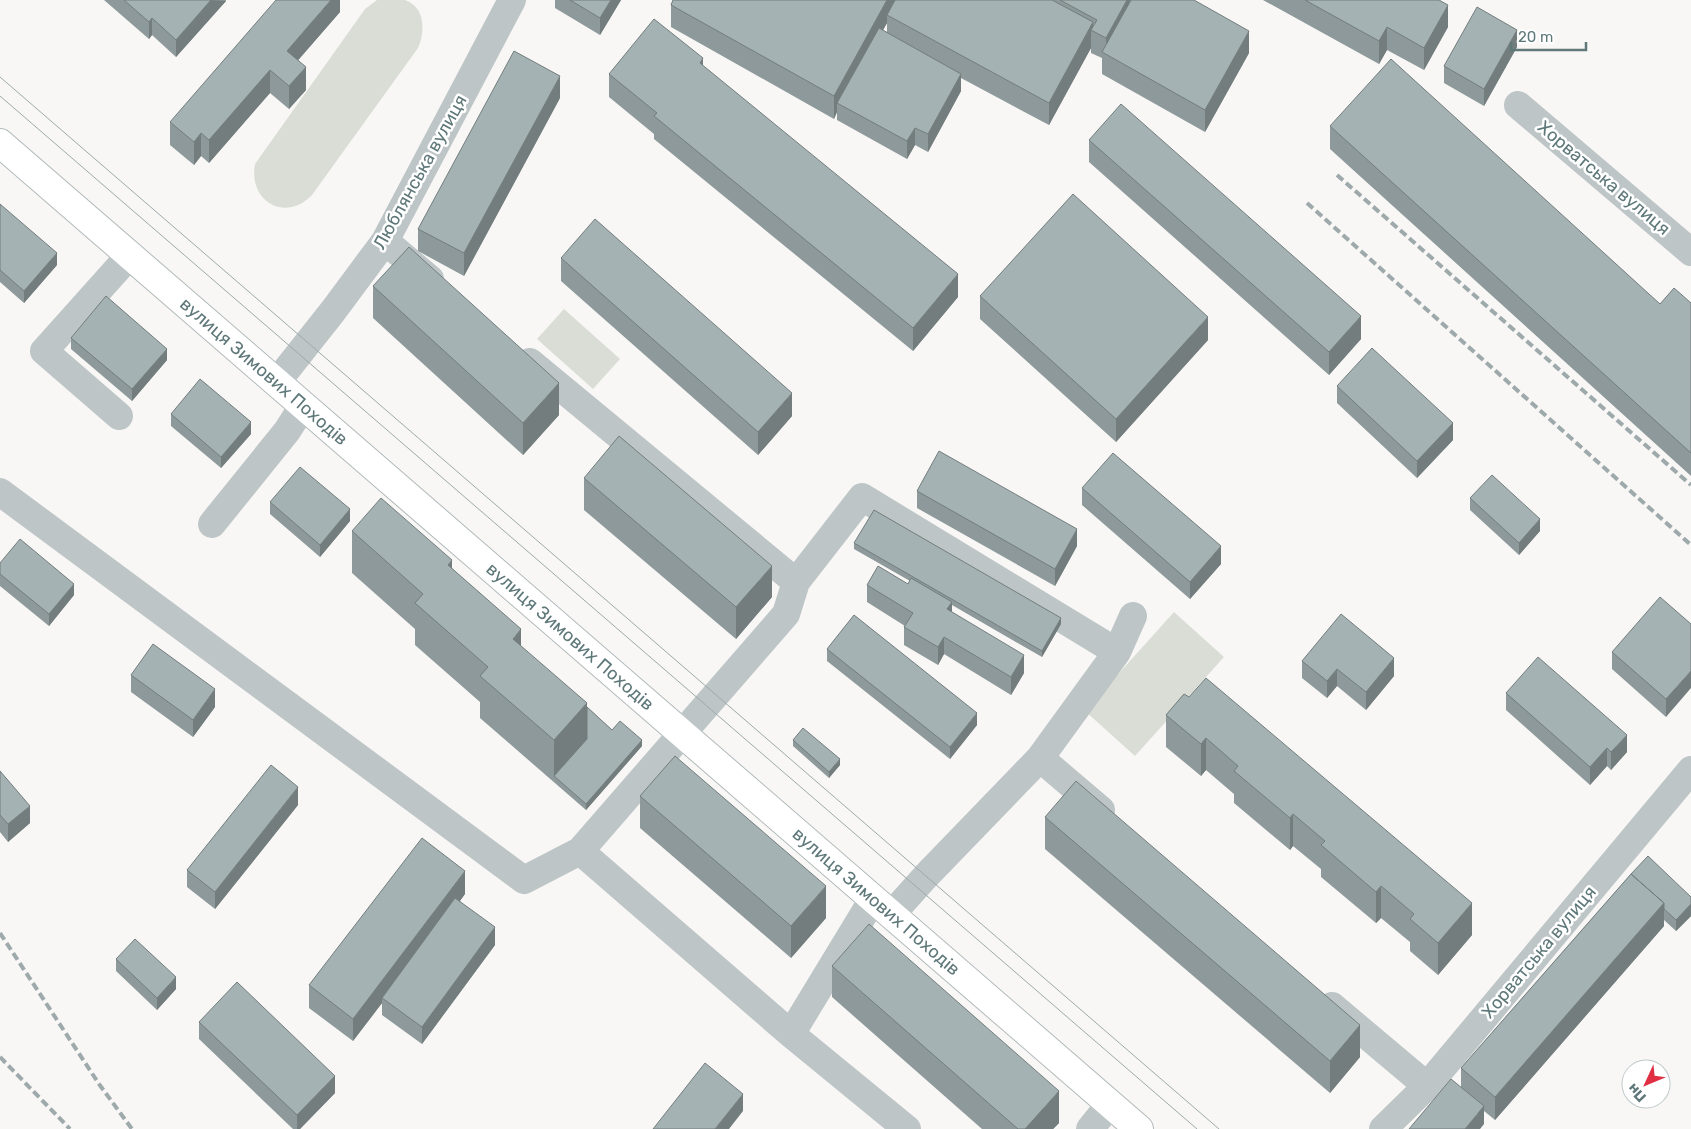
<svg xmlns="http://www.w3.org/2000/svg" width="1691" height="1129" viewBox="0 0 1691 1129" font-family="Rubik,sans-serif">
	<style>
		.green { fill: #daddd5 }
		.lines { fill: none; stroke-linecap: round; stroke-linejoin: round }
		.major-casing { stroke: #b1b9ba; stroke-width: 30 }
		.minor { stroke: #bdc5c6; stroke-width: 28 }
		.major { stroke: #fff; stroke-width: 28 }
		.tram { stroke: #9da9ab; stroke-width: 1 }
		.rail { stroke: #9da9ab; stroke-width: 4; stroke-dasharray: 8 4; stroke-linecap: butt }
		.wall { fill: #8d999a; fill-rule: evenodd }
		.shaded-wall { fill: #737d7d }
		.building { fill: #a4b2b3; stroke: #737d7d }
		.labels { text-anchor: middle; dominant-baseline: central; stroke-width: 5; stroke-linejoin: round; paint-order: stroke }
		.street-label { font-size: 18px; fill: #5f787a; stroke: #fff }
	</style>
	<rect width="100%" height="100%" fill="#f8f7f5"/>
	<path class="green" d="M 377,0 C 386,0 398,0 405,0 C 426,7 425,33 418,48 L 312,195 C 285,223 248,201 255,164 L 365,9 Z
		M 564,309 L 620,359 L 593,389 L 537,339 Z
		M 1174,612 L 1224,657 L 1135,756 L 1085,711 Z"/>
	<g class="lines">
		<g class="major-casing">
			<g id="major">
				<path id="s1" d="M 0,143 L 1139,1129"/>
			</g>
		</g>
		<path class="minor" d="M 1518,105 L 1691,252
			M 385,241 L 430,279
			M 530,362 L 796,582 L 862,497 L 1117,652
			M 276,383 L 333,311 L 385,241 L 512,0
			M 119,416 L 44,351 L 130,255
			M 0,492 L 524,880 L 580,851 L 791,1034 L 907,1129
			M 212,524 L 287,431 L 303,406
			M 1040,758 L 1101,810
			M 580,851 L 786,614 L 796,582
			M 891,915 L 926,876 L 1040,758 L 1117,652 L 1133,616
			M 1332,1006 L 1427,1086
			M 791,1034 L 873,899
			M 1090,1129 L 1110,1104
			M 1383,1129 L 1427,1086 L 1691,770"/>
		<use href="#major" class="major"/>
		<path class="tram" d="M 0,77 L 1219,1129
			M 0,96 L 1197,1129"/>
		<path class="rail" d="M 1337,175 L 1691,485
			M 1307,203 L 1691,545
			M 0,933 L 99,1084 L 132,1129
			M 0,1057 L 70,1129"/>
	</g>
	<path class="wall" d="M 104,0 L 226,0 L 226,1 L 176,57 L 152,35 L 149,39 Z
		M 340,0 L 340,12 L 298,60 L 306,90 L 289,109 L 270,93 L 209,163 L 201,156 L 194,165 L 170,145 L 170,122 Z
		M 555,0 L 621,0 L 600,35 L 555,8 Z
		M 673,0 L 1194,0 L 1249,53 L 1205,132 L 1102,74 L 1102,58 L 1091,53 L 1091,48 L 1049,125 L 961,78 L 961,91 L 928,152 L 915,145 L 907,159 L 837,120 L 837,112 L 834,119 L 671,27 L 671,5 ZM 887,23 L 887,32 L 883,30 Z
		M 1263,0 L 1439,0 L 1448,27 L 1424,70 L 1387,50 L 1379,64 Z
		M 1517,47 L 1484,106 L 1444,83 L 1444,66 Z
		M 703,66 L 958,297 L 913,351 L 654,139 L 654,134 L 609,97 L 609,74 Z
		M 560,98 L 464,276 L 418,251 L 418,229 Z
		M 1330,126 L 1660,304 L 1691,303 L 1691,476 L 1330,149 Z
		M 1089,140 L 1361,339 L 1329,375 L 1089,162 Z
		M 0,204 L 57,265 L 24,303 L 0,282 Z
		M 561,258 L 792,416 L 758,455 L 561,281 Z
		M 373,286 L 559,415 L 523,455 L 373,318 Z
		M 980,296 L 1208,340 L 1116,442 L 980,319 Z
		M 71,338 L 167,360 L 132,401 L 71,349 Z
		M 1337,386 L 1453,440 L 1417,478 L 1337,403 Z
		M 171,414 L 251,434 L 221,468 L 171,426 Z
		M 584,478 L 772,597 L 736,639 L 584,510 Z
		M 1082,488 L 1221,564 L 1190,599 L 1082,505 Z
		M 917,491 L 1077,546 L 1055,586 L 917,508 Z
		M 1470,498 L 1540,531 L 1519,555 L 1470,510 Z
		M 270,502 L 350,521 L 320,557 L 270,514 Z
		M 352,531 L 452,568 L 521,646 L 612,730 L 642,746 L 586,810 L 480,718 L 480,702 L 415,645 L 415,629 L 352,573 Z
		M 854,543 L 1061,624 L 1042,657 L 952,605 L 952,612 L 1024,673 L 1011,695 L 944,654 L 938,665 L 904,645 L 904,627 L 905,626 L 867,602 L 867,585 L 908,584 L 910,581 L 854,549 Z
		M 0,563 L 74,595 L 49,626 L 0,586 Z
		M 1691,624 L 1666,717 L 1612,669 L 1612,652 Z
		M 827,649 L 977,725 L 950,759 L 827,661 Z
		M 1302,661 L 1394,676 L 1366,710 L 1337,686 L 1327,698 L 1302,678 Z
		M 131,675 L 215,707 L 193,737 L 131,692 Z
		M 1506,693 L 1627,752 L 1611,770 L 1607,766 L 1590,785 L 1506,710 Z
		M 1184,694 L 1472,935 L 1438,975 L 1410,951 L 1410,942 L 1381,918 L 1376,923 L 1321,877 L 1321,869 L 1293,846 L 1290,850 L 1234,803 L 1234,794 L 1206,770 L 1201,776 L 1166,747 L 1166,715 Z
		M 793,740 L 840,765 L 829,778 L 793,746 Z
		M 0,771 L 30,823 L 8,842 L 0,832 Z
		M 640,796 L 826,918 L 791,958 L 640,828 Z
		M 298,805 L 215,909 L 187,887 L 187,870 Z
		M 1045,817 L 1360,1057 L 1330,1093 L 1045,849 Z
		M 1631,874 L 1691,897 L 1691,916 L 1676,931 L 1664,920 L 1664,926 L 1495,1120 L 1484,1111 L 1484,1124 L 1461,1087 L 1461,1068 Z
		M 465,894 L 460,901 L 495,945 L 422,1044 L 382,1015 L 382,1003 L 353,1041 L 309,1008 L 309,985 Z
		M 116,959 L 176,989 L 157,1010 L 116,971 Z
		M 832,966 L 1059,1123 L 1053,1129 L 982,1129 L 832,997 Z
		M 199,1022 L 335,1093 L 300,1129 L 293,1129 L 199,1039 Z"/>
	<path class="shaded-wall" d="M 211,0 L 226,1 L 176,57 L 176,40 Z
		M 331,0 L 340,0 L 340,12 L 287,73 L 287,51 Z
		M 611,0 L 621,0 L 600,35 L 600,18 Z
		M 887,0 L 900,0 L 887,15 L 887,23 L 841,105 L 837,103 L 837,112 L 834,119 L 834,96 Z
		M 1127,0 L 1139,0 L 1106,54 L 1106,38 Z
		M 1448,5 L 1448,27 L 1424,70 L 1424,48 Z
		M 152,18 L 152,35 L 149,39 L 149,22 Z
		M 1093,22 L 1093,31 L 1091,30 L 1091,48 L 1049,125 L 1049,103 Z
		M 1387,27 L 1387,50 L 1379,64 L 1379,41 Z
		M 1517,30 L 1517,47 L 1484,106 L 1484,89 Z
		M 1249,31 L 1249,53 L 1205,132 L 1205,110 Z
		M 703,58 L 703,81 L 700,63 Z
		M 306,67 L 306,90 L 289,109 L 289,86 Z
		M 270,70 L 270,93 L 209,163 L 209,140 Z
		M 961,74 L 961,91 L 928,152 L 928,134 Z
		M 560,76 L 560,98 L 464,276 L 464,253 Z
		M 915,128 L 915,145 L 907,159 L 907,141 Z
		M 201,133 L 201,156 L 194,165 L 194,142 Z
		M 57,253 L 57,265 L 24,303 L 24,291 Z
		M 958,274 L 958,297 L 913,351 L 913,328 Z
		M 1361,316 L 1361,339 L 1329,375 L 1329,352 Z
		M 1208,317 L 1208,340 L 1116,442 L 1116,419 Z
		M 167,349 L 167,360 L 132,401 L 132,389 Z
		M 559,383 L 559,415 L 523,455 L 523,423 Z
		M 792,393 L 792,416 L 758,455 L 758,432 Z
		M 251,422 L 251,434 L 221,468 L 221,457 Z
		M 1453,423 L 1453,440 L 1417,478 L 1417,461 Z
		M 350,509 L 350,521 L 320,557 L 320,545 Z
		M 1540,519 L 1540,531 L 1519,555 L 1519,543 Z
		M 1077,529 L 1077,546 L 1055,586 L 1055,569 Z
		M 1221,546 L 1221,564 L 1190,599 L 1190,582 Z
		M 452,560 L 452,602 L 448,565 Z
		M 772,566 L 772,597 L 736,639 L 736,607 Z
		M 74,584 L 74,595 L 49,626 L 49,614 Z
		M 952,602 L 952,619 L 947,609 Z
		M 1061,618 L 1061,624 L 1042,657 L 1042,651 Z
		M 521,629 L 521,671 L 513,639 Z
		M 944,637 L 944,654 L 938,665 L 938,647 Z
		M 1024,655 L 1024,673 L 1011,695 L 1011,677 Z
		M 1394,658 L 1394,676 L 1366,710 L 1366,692 Z
		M 1337,669 L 1337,686 L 1327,698 L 1327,681 Z
		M 1691,671 L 1691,688 L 1666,717 L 1666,699 Z
		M 215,689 L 215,707 L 193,737 L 193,720 Z
		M 587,703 L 587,745 L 554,776 L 554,740 Z
		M 977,713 L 977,725 L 950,759 L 950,747 Z
		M 1627,735 L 1627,752 L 1611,770 L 1611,752 Z
		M 1206,738 L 1206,770 L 1201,776 L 1201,744 Z
		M 642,740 L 642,746 L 586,810 L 586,804 Z
		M 1607,748 L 1607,766 L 1590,785 L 1590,767 Z
		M 840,759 L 840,765 L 829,778 L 829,772 Z
		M 298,787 L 298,805 L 215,909 L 215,892 Z
		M 30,806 L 30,823 L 8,842 L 8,824 Z
		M 1293,814 L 1293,846 L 1290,850 L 1290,818 Z
		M 465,871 L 465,894 L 385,1000 L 382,998 L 382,1003 L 353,1041 L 353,1019 Z
		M 826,886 L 826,918 L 791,958 L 791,926 Z
		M 1381,886 L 1381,918 L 1376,923 L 1376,892 Z
		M 1472,903 L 1472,935 L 1438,975 L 1438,943 Z
		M 1664,903 L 1664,926 L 1495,1120 L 1495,1097 Z
		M 1691,904 L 1691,916 L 1676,931 L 1676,920 Z
		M 495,927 L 495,945 L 422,1044 L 422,1027 Z
		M 176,977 L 176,989 L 157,1010 L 157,998 Z
		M 1360,1025 L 1360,1057 L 1330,1093 L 1330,1061 Z
		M 335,1076 L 335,1093 L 300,1129 L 297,1129 L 297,1115 Z
		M 1059,1091 L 1059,1123 L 1053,1129 L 1025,1129 Z
		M 743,1094 L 743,1111 L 729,1129 L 715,1129 Z
		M 1484,1106 L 1484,1124 L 1480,1129 L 1465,1129 Z"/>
	<path class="building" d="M 124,0 L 211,0 L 176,40 L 152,18 L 149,22 Z
		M 276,0 L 331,0 L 287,51 L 306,67 L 289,86 L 270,70 L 209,140 L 201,133 L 194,142 L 170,122 Z
		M 570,0 L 611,0 L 600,18 Z
		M 673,0 L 887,0 L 834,96 L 671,5 Z
		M 895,0 L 1052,0 L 1093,22 L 1049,103 L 887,15 Z
		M 1060,0 L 1127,0 L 1106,38 L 1091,30 L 1097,20 Z
		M 1131,0 L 1194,0 L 1249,31 L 1205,110 L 1102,52 Z
		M 1305,0 L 1439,0 L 1448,5 L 1424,48 L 1387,27 L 1379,41 Z
		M 1477,7 L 1517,30 L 1484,89 L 1444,66 Z
		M 654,19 L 703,58 L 700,63 L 958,274 L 913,328 L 654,116 L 657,113 L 609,74 Z
		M 879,28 L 961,74 L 928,134 L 915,128 L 907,141 L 837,103 Z
		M 514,51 L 560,76 L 464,253 L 418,229 Z
		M 1391,59 L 1660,304 L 1674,288 L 1691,303 L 1691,453 L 1330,126 Z
		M 1121,104 L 1361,316 L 1329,352 L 1089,140 Z
		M 1073,194 L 1208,317 L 1116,419 L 980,296 Z
		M 0,204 L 57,253 L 24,291 L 0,270 Z
		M 595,219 L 792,393 L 758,432 L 561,258 Z
		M 409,247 L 559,383 L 523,423 L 373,286 Z
		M 106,296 L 167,349 L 132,389 L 71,338 Z
		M 1372,348 L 1453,423 L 1417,461 L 1337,386 Z
		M 200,379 L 251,422 L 221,457 L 171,414 Z
		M 619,436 L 772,566 L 736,607 L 584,478 Z
		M 939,451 L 1077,529 L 1055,569 L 917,491 Z
		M 1113,453 L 1221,546 L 1190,582 L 1082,488 Z
		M 300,467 L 350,509 L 320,545 L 270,502 Z
		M 1492,475 L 1540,519 L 1519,543 L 1470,498 Z
		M 381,498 L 452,560 L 448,565 L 521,629 L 513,639 L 587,703 L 554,740 L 480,676 L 488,667 L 415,603 L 423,594 L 352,531 Z
		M 874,510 L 1061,618 L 1042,651 L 854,543 Z
		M 20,539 L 74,584 L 49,614 L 0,574 L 0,563 Z
		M 878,566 L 908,584 L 911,578 L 952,602 L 947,609 L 1024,655 L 1011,677 L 944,637 L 938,647 L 904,627 L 913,613 L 867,585 Z
		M 1660,597 L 1691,624 L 1691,671 L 1666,699 L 1612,652 Z
		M 1341,614 L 1394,658 L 1366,692 L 1337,669 L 1327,681 L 1302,661 Z
		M 854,615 L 977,713 L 950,747 L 827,649 Z
		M 153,644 L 215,689 L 193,720 L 131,675 Z
		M 1538,657 L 1627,735 L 1611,752 L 1607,748 L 1590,767 L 1506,693 Z
		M 1206,678 L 1472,903 L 1438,943 L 1410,919 L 1414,914 L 1381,886 L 1376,892 L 1321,845 L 1325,841 L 1293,814 L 1290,818 L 1234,771 L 1238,766 L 1206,738 L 1201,744 L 1166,715 L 1184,694 L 1189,697 Z
		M 587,707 L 612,730 L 620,721 L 642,740 L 586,804 L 554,776 L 587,739 Z
		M 803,728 L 840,759 L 829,772 L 793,740 Z
		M 675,756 L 826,886 L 791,926 L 640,796 Z
		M 271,765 L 298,787 L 215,892 L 187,870 Z
		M 0,771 L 30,806 L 8,824 L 0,815 Z
		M 1076,781 L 1360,1025 L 1330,1061 L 1045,817 Z
		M 422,838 L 465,871 L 353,1019 L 309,985 Z
		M 1648,856 L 1691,897 L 1691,904 L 1676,920 L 1664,909 L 1664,903 L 1631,874 Z
		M 1631,874 L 1664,903 L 1495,1097 L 1461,1068 Z
		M 455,898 L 495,927 L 422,1027 L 382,998 Z
		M 869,924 L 1059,1091 L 1025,1129 L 1018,1129 L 832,966 Z
		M 135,939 L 176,977 L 157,998 L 116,959 Z
		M 237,982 L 335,1076 L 297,1115 L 199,1022 Z
		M 705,1063 L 743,1094 L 715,1129 L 653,1129 Z
		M 1451,1079 L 1484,1106 L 1465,1129 L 1409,1129 Z"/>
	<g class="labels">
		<g class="street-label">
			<text transform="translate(420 172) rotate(-61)">Люблянська вулиця</text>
			<text transform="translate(1604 178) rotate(40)">Хорватська вулиця</text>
			<text stroke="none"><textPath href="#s1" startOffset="349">вулиця Зимових Походів</textPath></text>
			<text stroke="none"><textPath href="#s1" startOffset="754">вулиця Зимових Походів</textPath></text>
			<text stroke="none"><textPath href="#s1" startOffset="1159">вулиця Зимових Походів</textPath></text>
			<text transform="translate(1539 952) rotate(-50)">Хорватська вулиця</text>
		</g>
	</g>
	<g transform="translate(1646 1084) rotate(226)"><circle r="24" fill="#ffffff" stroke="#bfc9ca"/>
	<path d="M0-4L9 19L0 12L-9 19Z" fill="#e02e43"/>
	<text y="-8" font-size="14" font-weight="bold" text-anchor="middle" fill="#5f787a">Пн</text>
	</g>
	<path d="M1511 42v8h75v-8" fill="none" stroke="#5f787a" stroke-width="2.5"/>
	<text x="1518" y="42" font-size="15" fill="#5f787a" stroke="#ffffff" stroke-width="4" paint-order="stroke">20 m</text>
</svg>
